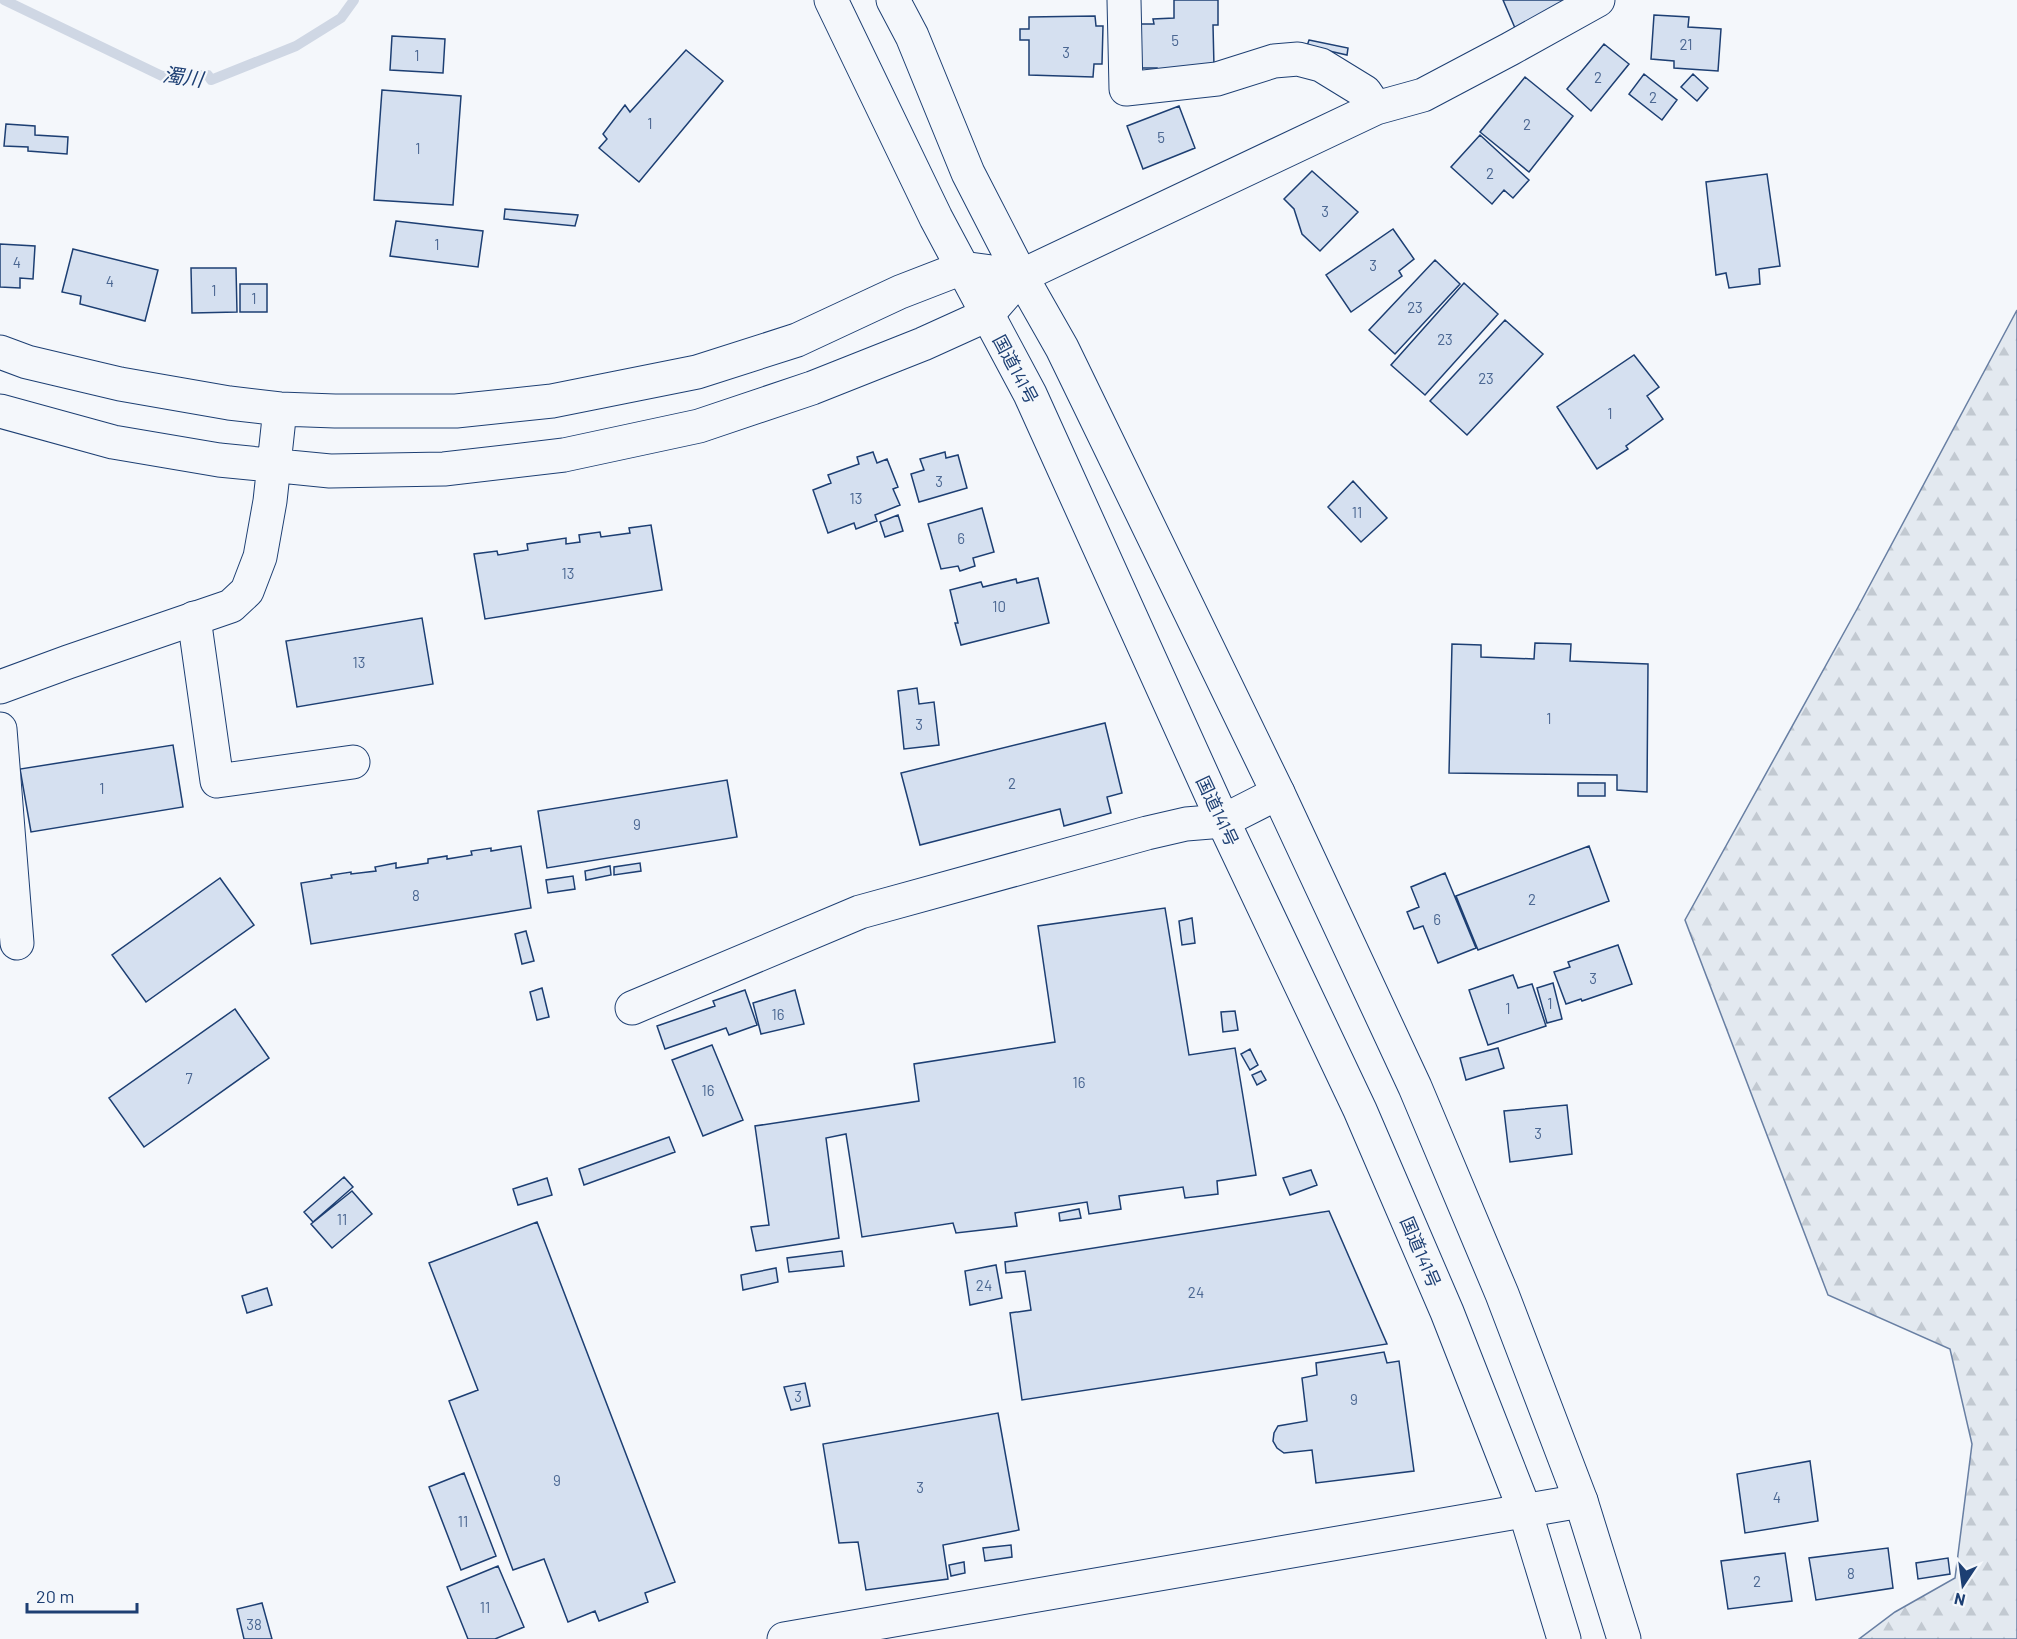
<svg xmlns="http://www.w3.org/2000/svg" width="2017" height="1639" viewBox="0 0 2017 1639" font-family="Barlow,'Noto Sans JP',sans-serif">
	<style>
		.forest { fill: url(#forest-firs); stroke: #687fa3; stroke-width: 1.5 }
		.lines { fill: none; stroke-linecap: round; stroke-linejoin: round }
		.stream { stroke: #cfd7e4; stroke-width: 10 }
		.building { fill: #d5e0f0; stroke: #1d3f73; stroke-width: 1.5 }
		.minor-casing { stroke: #1d3f73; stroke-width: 35 }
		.tertiary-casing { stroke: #1d3f73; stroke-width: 35 }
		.trunk-casing { stroke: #1d3f73; stroke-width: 35 }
		.minor { stroke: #f4f7fb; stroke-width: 33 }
		.tertiary { stroke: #f4f7fb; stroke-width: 33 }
		.trunk { stroke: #f4f7fb; stroke-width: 33 }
		.labels { text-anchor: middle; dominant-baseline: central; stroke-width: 4.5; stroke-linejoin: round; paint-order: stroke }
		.number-label { font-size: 15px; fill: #4b6792 }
		.street-label { font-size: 18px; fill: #1d3f73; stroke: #f4f7fb }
		.water-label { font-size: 20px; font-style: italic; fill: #1d3f73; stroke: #f4f7fb }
	</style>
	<defs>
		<pattern id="forest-firs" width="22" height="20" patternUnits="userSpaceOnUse" patternTransform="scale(1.5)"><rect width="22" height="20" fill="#e3e9f0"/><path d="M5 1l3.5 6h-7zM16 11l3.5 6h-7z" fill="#c2c9d1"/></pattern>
	</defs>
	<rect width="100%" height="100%" fill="#f4f7fb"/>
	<path class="forest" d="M 2017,310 L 2017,1639 L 1859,1639 L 1895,1612 L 1955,1578 L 1972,1444 L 1950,1349 L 1828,1295 L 1685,920 L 1857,609 Z"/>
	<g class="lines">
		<path class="stream" d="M 4,0 L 162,76 L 208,75 L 211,80 L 296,46 L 341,18 L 354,0"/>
	</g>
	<path class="building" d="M 1174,0 L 1218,0 L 1218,25 L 1213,25 L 1214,67 L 1157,74 L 1157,68 L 1140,68 L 1136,24 L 1154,24 L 1153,19 L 1174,18 Z
		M 1503,0 L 1571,0 L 1515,28 Z
		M 1654,15 L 1689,17 L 1688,27 L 1721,29 L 1718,71 L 1674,68 L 1674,61 L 1651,59 Z
		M 1095,16 L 1096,26 L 1103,26 L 1102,64 L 1094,64 L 1093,77 L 1029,75 L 1029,40 L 1020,40 L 1020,29 L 1029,29 L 1029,17 Z
		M 392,36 L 445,39 L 443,73 L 390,70 Z
		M 1309,40 L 1348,48 L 1347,55 L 1307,46 Z
		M 1604,44 L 1629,64 L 1591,111 L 1567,89 Z
		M 686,50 L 723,81 L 639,182 L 599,148 L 607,139 L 603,134 L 625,105 L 630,112 Z
		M 1644,74 L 1677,100 L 1662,120 L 1629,94 Z
		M 1693,74 L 1708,88 L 1697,101 L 1681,87 Z
		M 1525,77 L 1573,116 L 1529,172 L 1480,132 Z
		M 382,90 L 461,96 L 453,205 L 374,200 Z
		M 1179,106 L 1195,148 L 1143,169 L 1127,126 Z
		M 6,124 L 35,126 L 35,135 L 68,137 L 67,154 L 28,151 L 28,147 L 4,146 Z
		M 1480,135 L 1529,180 L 1513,198 L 1504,190 L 1492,204 L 1451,167 Z
		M 1312,171 L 1358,212 L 1320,251 L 1302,234 L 1294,209 L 1284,199 Z
		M 1767,174 L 1780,266 L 1759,269 L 1760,284 L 1729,288 L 1726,273 L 1716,275 L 1706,182 Z
		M 505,209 L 578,215 L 575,226 L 504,219 Z
		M 396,221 L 483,231 L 478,267 L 390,256 Z
		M 1393,229 L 1414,259 L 1399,271 L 1402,276 L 1351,312 L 1326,275 Z
		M 0,244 L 35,246 L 33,279 L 20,278 L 20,288 L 0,287 Z
		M 73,249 L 158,270 L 145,321 L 80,304 L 81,296 L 62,292 Z
		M 1435,260 L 1460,284 L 1395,354 L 1369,330 Z
		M 191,268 L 236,268 L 237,312 L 192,313 Z
		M 1464,283 L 1498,314 L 1425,395 L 1391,365 Z
		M 240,284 L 267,284 L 267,312 L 240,312 Z
		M 1505,320 L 1543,354 L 1467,435 L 1430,401 Z
		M 1634,355 L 1659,387 L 1647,396 L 1663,419 L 1626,446 L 1628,449 L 1597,469 L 1557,407 Z
		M 873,452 L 877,463 L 887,459 L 898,487 L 893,489 L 900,505 L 875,515 L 877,521 L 856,529 L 854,523 L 828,533 L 813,490 L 831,483 L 828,475 L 859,464 L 857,457 Z
		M 945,452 L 946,458 L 958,455 L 967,488 L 919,502 L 911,474 L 924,470 L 920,459 Z
		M 1353,481 L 1387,518 L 1361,542 L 1328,507 Z
		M 982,508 L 994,552 L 973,558 L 975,566 L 960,571 L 958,566 L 941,569 L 928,524 Z
		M 898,515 L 903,531 L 885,537 L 880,522 Z
		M 651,525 L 662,590 L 485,619 L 474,554 L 497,551 L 498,555 L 528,550 L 527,544 L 566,538 L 566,544 L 580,542 L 579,535 L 600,532 L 601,537 L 630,533 L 629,528 Z
		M 1038,578 L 1049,623 L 961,645 L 955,623 L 958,623 L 950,590 L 981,582 L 983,587 L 1016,579 L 1017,583 Z
		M 422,618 L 433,684 L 297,707 L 286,641 Z
		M 1535,643 L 1571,644 L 1570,661 L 1648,664 L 1647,792 L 1617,790 L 1617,775 L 1449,773 L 1452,644 L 1481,645 L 1481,657 L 1534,659 Z
		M 917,688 L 919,704 L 934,702 L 939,745 L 904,749 L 898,691 Z
		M 1105,723 L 1122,793 L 1107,797 L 1111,813 L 1064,826 L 1060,809 L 920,845 L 901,773 Z
		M 173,745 L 183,807 L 31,832 L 20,769 Z
		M 727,780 L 737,837 L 547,868 L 538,811 Z
		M 1578,783 L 1605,783 L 1605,796 L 1578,796 Z
		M 521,846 L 531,908 L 311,944 L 301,883 L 332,878 L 331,875 L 351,872 L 351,874 L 376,871 L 375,867 L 396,863 L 396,868 L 428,863 L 428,859 L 447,856 L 447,859 L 472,855 L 471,851 L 491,848 L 491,851 Z
		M 1589,846 L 1609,901 L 1478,950 L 1456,896 Z
		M 640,863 L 641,871 L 614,875 L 614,867 Z
		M 610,866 L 611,875 L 586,880 L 585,871 Z
		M 1445,873 L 1476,948 L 1438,963 L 1423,926 L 1414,929 L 1407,912 L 1419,907 L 1411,887 Z
		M 573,876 L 575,889 L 548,893 L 546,880 Z
		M 220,878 L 254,925 L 146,1002 L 112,955 Z
		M 1165,908 L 1189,1055 L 1235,1048 L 1256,1175 L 1217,1181 L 1218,1194 L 1185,1198 L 1183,1187 L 1119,1196 L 1121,1209 L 1089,1214 L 1087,1202 L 1015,1213 L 1017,1226 L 956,1233 L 953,1223 L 862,1237 L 846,1134 L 826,1138 L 839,1238 L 756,1251 L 751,1227 L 769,1225 L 755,1126 L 919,1101 L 914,1064 L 1055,1042 L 1038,926 Z
		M 1192,918 L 1195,943 L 1182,945 L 1179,921 Z
		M 526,931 L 534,961 L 522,964 L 515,934 Z
		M 1618,945 L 1632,984 L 1582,1001 L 1581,999 L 1566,1004 L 1554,972 L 1570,967 L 1568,962 Z
		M 1513,975 L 1518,988 L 1532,984 L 1546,1026 L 1488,1045 L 1469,990 Z
		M 1553,983 L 1562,1019 L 1547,1023 L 1537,988 Z
		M 542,988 L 549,1017 L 537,1020 L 530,992 Z
		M 745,990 L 757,1025 L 729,1035 L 726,1028 L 665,1049 L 657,1026 L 715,1006 L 713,1001 Z
		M 795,990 L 804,1024 L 761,1034 L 753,1003 Z
		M 235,1009 L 269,1058 L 144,1147 L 109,1098 Z
		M 1235,1011 L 1238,1030 L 1223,1032 L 1221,1012 Z
		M 712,1045 L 743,1120 L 703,1136 L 672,1060 Z
		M 1498,1048 L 1504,1068 L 1466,1080 L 1460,1058 Z
		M 1250,1049 L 1258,1065 L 1250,1070 L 1241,1054 Z
		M 1261,1071 L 1266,1080 L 1257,1085 L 1252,1075 Z
		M 1567,1105 L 1572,1154 L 1510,1162 L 1504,1111 Z
		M 669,1137 L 675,1152 L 584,1185 L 579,1169 Z
		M 1311,1170 L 1317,1185 L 1290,1195 L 1283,1178 Z
		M 344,1177 L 353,1187 L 313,1222 L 304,1212 Z
		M 547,1178 L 552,1195 L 518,1205 L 513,1189 Z
		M 352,1191 L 372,1214 L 332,1248 L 311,1224 Z
		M 1079,1209 L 1081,1218 L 1060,1221 L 1059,1213 Z
		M 1329,1211 L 1387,1344 L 1022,1400 L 1010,1313 L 1031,1310 L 1025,1271 L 1006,1273 L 1005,1262 Z
		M 537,1222 L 675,1582 L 645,1593 L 648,1602 L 599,1621 L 595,1611 L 568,1622 L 544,1559 L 513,1570 L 449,1401 L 478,1390 L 429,1263 Z
		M 842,1251 L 844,1266 L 789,1272 L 787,1258 Z
		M 996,1265 L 1002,1298 L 970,1305 L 965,1271 Z
		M 776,1268 L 778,1282 L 743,1290 L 741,1275 Z
		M 267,1288 L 272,1305 L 247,1313 L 242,1296 Z
		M 1384,1352 L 1387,1363 L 1399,1361 L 1414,1471 L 1316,1483 L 1312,1450 L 1284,1453 L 1277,1448 L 1273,1441 L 1274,1433 L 1278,1426 L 1307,1421 L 1302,1378 L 1317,1375 L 1316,1363 Z
		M 805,1383 L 810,1406 L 791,1410 L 784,1387 Z
		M 998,1413 L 1019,1530 L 943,1545 L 948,1579 L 866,1590 L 858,1542 L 839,1543 L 823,1444 Z
		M 1810,1461 L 1818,1521 L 1745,1533 L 1737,1474 Z
		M 464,1473 L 496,1556 L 461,1570 L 429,1487 Z
		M 1011,1545 L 1012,1557 L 985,1561 L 983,1548 Z
		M 1888,1548 L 1893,1588 L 1816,1600 L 1809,1558 Z
		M 1785,1553 L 1792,1601 L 1728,1609 L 1721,1561 Z
		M 1948,1558 L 1950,1574 L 1918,1579 L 1916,1563 Z
		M 964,1562 L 965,1573 L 951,1576 L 949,1565 Z
		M 498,1566 L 524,1627 L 495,1639 L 468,1639 L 447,1587 Z
		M 262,1603 L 272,1639 L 244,1639 L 237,1609 Z"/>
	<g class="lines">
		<g class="minor-casing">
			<path id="minor" d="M 1124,0 L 1126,89 L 1217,79 L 1274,61 L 1298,59 L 1321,65 L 1365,92 L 1376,108
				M 1021,276 L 1376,108 L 1423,95 L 1510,49 L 1598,0
				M 194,618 L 217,781 L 353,762
				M 0,729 L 17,943
				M 632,1008 L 860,912 L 1147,833 L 1186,824 L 1223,821 L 1278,793
				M 784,1639 L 1581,1501"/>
		</g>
		<g class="tertiary-casing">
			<path id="tertiary" d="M 0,352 L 27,362 L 120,384 L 229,403 L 280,409 L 335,411 L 456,411 L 552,401 L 697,372 L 797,340 L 900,292 L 962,268 L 1021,276
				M 0,411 L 113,442 L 219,460 L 330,471 L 444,469 L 564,455 L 699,426 L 812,388 L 923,344 L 987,315 L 1021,276
				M 0,687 L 68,662 L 231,606 L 247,591 L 260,557 L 270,501 L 280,409"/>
		</g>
		<g class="trunk-casing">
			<path id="trunk" d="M 831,0 L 936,218 L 1030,394 L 1223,821 L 1360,1110 L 1447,1312 L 1525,1511 L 1564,1639
				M 893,0 L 912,36 L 968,173 L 1021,276 L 1062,348 L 1278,793 L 1415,1087 L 1502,1294 L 1581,1501 L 1624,1639"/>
		</g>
		<use href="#minor" class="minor"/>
		<use href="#tertiary" class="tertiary"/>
		<use href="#trunk" class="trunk"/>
	</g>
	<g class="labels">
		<g class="number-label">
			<text x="1175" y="40">5</text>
			<text x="1686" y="44">21</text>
			<text x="1066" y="52">3</text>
			<text x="417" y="55">1</text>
			<text x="1598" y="77">2</text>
			<text x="1653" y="97">2</text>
			<text x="650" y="123">1</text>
			<text x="1527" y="124">2</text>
			<text x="1161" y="137">5</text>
			<text x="418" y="148">1</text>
			<text x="1490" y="173">2</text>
			<text x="1325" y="211">3</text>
			<text x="437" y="244">1</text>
			<text x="17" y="262">4</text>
			<text x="1373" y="265">3</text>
			<text x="110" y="281">4</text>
			<text x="214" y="290">1</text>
			<text x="254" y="298">1</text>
			<text x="1415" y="307">23</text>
			<text x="1445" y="339">23</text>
			<text x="1486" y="378">23</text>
			<text x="1610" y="413">1</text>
			<text x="939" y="481">3</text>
			<text x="856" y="498">13</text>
			<text x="1357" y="512">11</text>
			<text x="961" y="538">6</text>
			<text x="568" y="573">13</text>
			<text x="999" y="606">10</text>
			<text x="359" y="662">13</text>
			<text x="1549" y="718">1</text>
			<text x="919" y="724">3</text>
			<text x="1012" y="783">2</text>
			<text x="102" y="788">1</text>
			<text x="637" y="824">9</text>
			<text x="416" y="895">8</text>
			<text x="1532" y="899">2</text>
			<text x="1437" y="919">6</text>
			<text x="1593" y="978">3</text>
			<text x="1550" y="1003">1</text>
			<text x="1508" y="1008">1</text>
			<text x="778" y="1014">16</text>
			<text x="189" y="1078">7</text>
			<text x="1079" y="1082">16</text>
			<text x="708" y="1090">16</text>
			<text x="1538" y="1133">3</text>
			<text x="342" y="1219">11</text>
			<text x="984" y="1285">24</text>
			<text x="1196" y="1292">24</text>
			<text x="798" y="1396">3</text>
			<text x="1354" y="1399">9</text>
			<text x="557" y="1480">9</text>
			<text x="920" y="1487">3</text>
			<text x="1777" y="1497">4</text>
			<text x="463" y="1521">11</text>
			<text x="1851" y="1573">8</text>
			<text x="1757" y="1581">2</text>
			<text x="485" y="1607">11</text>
			<text x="254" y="1624">38</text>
		</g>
		<g class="street-label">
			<text transform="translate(1016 369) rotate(62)">国道141号</text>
			<text transform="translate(1218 811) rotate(65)">国道141号</text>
			<text transform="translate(1421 1252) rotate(67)">国道141号</text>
		</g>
		<g class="water-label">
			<text transform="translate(183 76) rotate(8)">濁川</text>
		</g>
	</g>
	<g transform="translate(1963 1585) rotate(193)" stroke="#f4f7fb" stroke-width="4.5" paint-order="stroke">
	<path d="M0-4.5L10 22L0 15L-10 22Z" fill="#1d3f73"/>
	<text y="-9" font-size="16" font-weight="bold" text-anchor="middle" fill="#1d3f73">N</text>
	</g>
	<path d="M27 1603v9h110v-9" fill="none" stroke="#1d3f73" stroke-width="3"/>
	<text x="36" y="1603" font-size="18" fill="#1d3f73" stroke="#f4f7fb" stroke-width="4.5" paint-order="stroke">20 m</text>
</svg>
